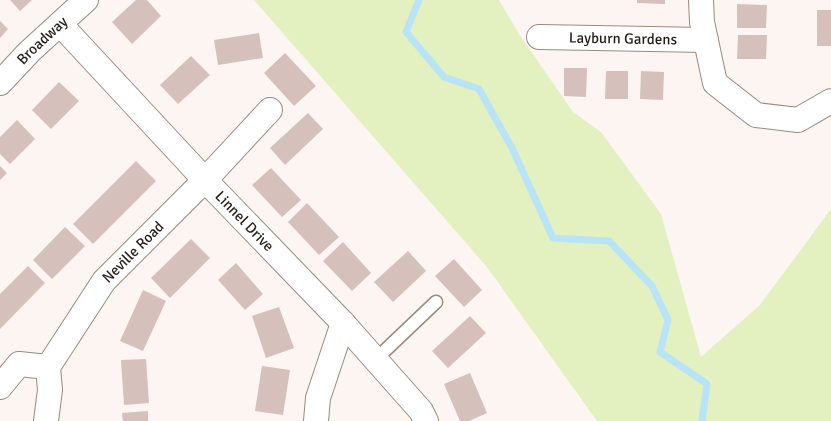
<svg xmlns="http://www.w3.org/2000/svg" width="831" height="421" viewBox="0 0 831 421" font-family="Signika,sans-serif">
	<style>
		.green { fill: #e3f0bf }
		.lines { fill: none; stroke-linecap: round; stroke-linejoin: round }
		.stream { stroke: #b9e3f7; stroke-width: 7 }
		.building { fill: #d5c0bb }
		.service-casing { stroke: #9a8a80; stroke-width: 15 }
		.minor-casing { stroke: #9a8a80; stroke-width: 26 }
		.service { stroke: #fff; stroke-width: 12 }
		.minor { stroke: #fff; stroke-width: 24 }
		.labels { text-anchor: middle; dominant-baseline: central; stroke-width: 5; stroke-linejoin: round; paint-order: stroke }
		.street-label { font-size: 15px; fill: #241d19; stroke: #fdf5f1 }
	</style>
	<rect width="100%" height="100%" fill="#fdf5f1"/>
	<path class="green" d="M 254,0 L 499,0 L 519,34 L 573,112 L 601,132 L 661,214 L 701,357 L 760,305 L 831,209 L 831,421 L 597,421 L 487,267 Z"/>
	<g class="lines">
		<path class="stream" d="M 419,0 L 406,32 L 444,77 L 479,89 L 512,148 L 553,238 L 609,241 L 652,286 L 668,320 L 660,352 L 707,384 L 702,421"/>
	</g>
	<path class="building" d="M 10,0 L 32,0 L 20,11 Z
		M 136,0 L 147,0 L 161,16 L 132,44 L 112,22 Z
		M 637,0 L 665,0 L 665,4 L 637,3 Z
		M 737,4 L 767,5 L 766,28 L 737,28 Z
		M 817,10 L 831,10 L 831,46 L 817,46 Z
		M 0,21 L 8,29 L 0,38 Z
		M 259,33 L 263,58 L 218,65 L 214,40 Z
		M 738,35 L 767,35 L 766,59 L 737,59 Z
		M 285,53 L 316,86 L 294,106 L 264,73 Z
		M 191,56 L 210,75 L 178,104 L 160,85 Z
		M 564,68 L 587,68 L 586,97 L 564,96 Z
		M 606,71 L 628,71 L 628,99 L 605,99 Z
		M 641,71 L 664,72 L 663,100 L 640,99 Z
		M 59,82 L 79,101 L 51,129 L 32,110 Z
		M 308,113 L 323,129 L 285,165 L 270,148 Z
		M 17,120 L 35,139 L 10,164 L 0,154 L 0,137 Z
		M 136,161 L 156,181 L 93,244 L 73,224 Z
		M 0,166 L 7,173 L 0,180 Z
		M 271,168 L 301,200 L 282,217 L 252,185 Z
		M 307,203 L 339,237 L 319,255 L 288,222 Z
		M 65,227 L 85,246 L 52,279 L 33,260 Z
		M 191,239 L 210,258 L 170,298 L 151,278 Z
		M 343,242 L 371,273 L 352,291 L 323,261 Z
		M 408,251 L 426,271 L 393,302 L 374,282 Z
		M 454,259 L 482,290 L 464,307 L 435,276 Z
		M 236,263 L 263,294 L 245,310 L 218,280 Z
		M 28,266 L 45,283 L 0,329 L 0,294 Z
		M 143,290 L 166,301 L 143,351 L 120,341 Z
		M 279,307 L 294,348 L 266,358 L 252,316 Z
		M 470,316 L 486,333 L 448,368 L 432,351 Z
		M 146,359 L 149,403 L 124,405 L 121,360 Z
		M 262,366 L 290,370 L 283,415 L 255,411 Z
		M 470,373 L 487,413 L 469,421 L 460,421 L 444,384 Z
		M 148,411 L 148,421 L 123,421 L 122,413 Z"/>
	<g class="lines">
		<g class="service-casing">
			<path id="service" d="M 375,360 L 436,302"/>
		</g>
		<g class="minor-casing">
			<g id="minor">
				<path d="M 701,0 L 702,22 L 715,83 L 756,115 L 798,120 L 831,101"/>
				<path id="s1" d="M 60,24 L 205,180 L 343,323 L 421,411 L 426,421"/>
				<path id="s2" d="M 539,37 L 706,40"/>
				<path id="s3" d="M 0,83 L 29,52 L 86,0"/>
				<path d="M 0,387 L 19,364 L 48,367"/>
				<path id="s4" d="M 46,421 L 50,390 L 48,367 L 104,281 L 205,180 L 270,110"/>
				<path d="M 316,421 L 318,398 L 343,323"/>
			</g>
		</g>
		<use href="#service" class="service"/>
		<use href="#minor" class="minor"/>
	</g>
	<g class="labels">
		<g class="street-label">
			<text stroke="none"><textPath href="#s2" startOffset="84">Layburn Gardens</textPath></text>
			<text stroke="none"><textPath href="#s3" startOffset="60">Broadway</textPath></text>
			<text stroke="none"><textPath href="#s1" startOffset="270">Linnel Drive</textPath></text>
			<text stroke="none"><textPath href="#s4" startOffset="198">Neville Road</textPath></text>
		</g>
	</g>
</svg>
